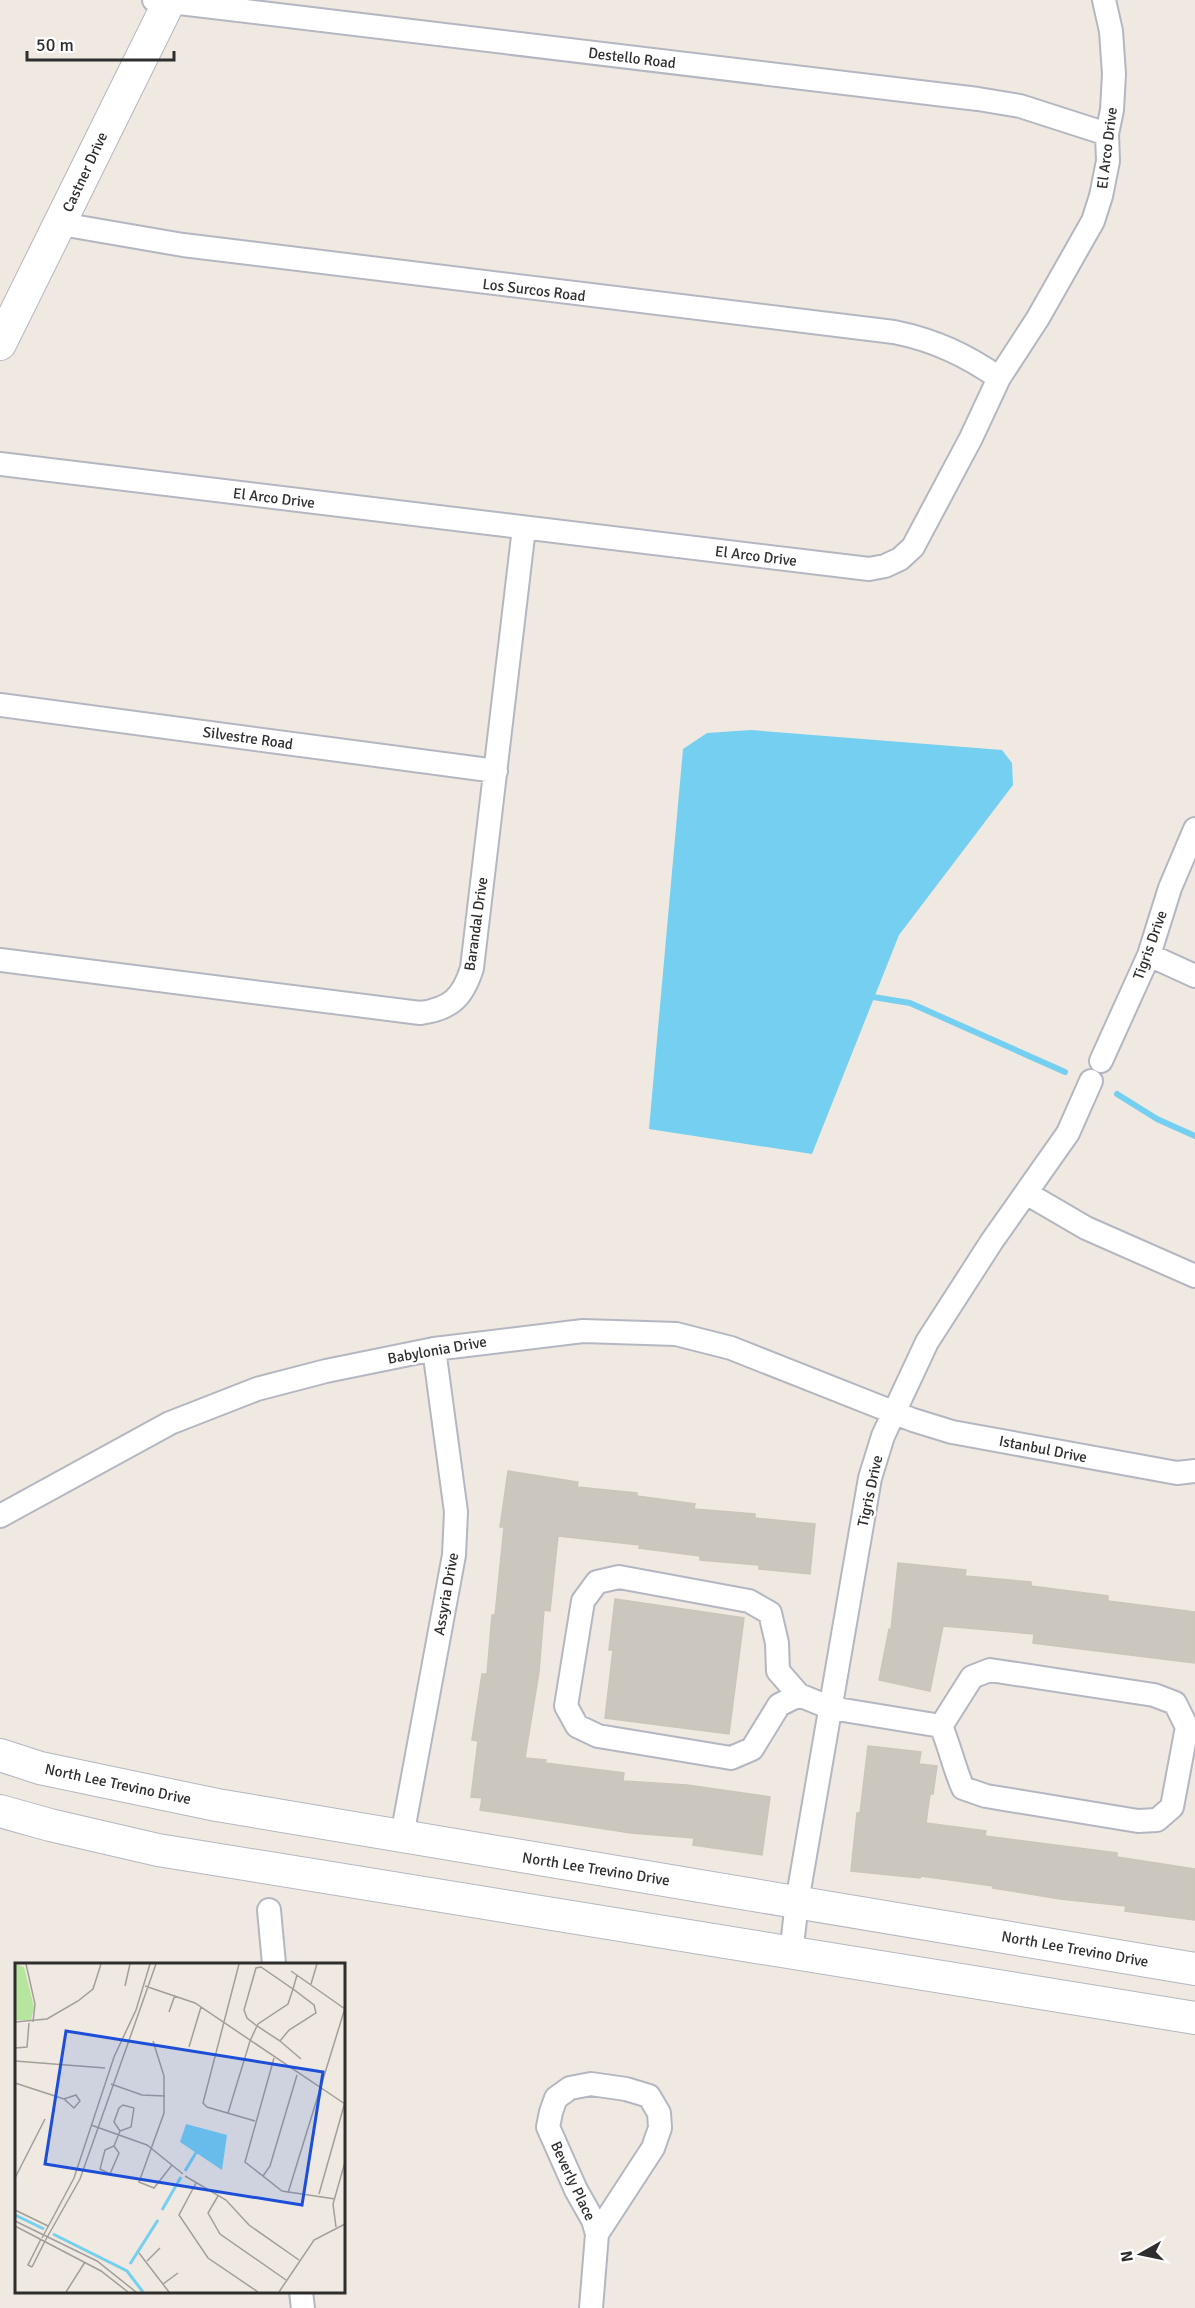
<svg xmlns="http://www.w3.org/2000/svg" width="1195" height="2308" viewBox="0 0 1195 2308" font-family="Signika,sans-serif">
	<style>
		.water { fill: #75cff0 }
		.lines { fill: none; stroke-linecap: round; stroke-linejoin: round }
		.stream { stroke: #75cff0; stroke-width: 6 }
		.building { fill: #cbc7bf; stroke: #cbc5ba; stroke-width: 1.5 }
		.street-casing { stroke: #b4b7c1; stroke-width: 26 }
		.secondary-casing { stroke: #b4b7c1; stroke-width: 34 }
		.street { stroke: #fff; stroke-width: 22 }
		.secondary { stroke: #fff; stroke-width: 32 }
		.labels { text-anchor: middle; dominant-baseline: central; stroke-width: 5; stroke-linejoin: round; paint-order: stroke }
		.street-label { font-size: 15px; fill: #2e2e2e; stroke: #fff }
		.inset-river { fill: none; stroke: #75cff0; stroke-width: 3 }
		.inset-road { fill: none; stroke: #a29e99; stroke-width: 1.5 }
		.view { fill: #1d4ed8; fill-opacity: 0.15; stroke: #1d4ed8; stroke-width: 3 }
		.inset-edge { fill: none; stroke: #2e2e2e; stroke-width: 3 }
	</style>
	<rect width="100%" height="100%" fill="#efe9e1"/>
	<path class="water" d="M 751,730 L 1002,750 L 1012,763 L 1013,785 L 899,935 L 812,1154 L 649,1129 L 683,749 L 707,733 Z"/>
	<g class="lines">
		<path class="stream" d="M 867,996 L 910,1003 L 1065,1072
			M 1117,1094 L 1157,1119 L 1195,1136"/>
	</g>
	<path class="building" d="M 508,1471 L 578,1482 L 577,1487 L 637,1493 L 637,1496 L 695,1504 L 694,1509 L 755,1514 L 755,1518 L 815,1524 L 810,1574 L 759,1569 L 759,1565 L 700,1560 L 700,1556 L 639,1548 L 640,1545 L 558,1536 L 550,1611 L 544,1610 L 539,1672 L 525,1758 L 546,1760 L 545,1763 L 624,1773 L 623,1781 L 687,1785 L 770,1797 L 762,1855 L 693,1845 L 694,1838 L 631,1833 L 480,1810 L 482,1798 L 471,1797 L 478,1741 L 472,1740 L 482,1674 L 487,1674 L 492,1615 L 495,1615 L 504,1527 L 500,1527 Z
		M 898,1563 L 966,1570 L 965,1576 L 1031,1582 L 1031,1586 L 1108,1596 L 1108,1601 L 1195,1612 L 1195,1663 L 1033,1643 L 1034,1634 L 943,1626 L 930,1691 L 879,1680 L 889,1629 L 891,1630 Z
		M 615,1599 L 744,1618 L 729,1734 L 605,1718 L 613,1650 L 609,1650 Z
		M 868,1746 L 921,1752 L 919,1764 L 937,1766 L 933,1794 L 930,1794 L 926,1823 L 986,1831 L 985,1836 L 1117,1853 L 1117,1857 L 1195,1869 L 1195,1920 L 1125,1911 L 1126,1906 L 1060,1899 L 993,1888 L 993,1886 L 921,1876 L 920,1878 L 851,1871 L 857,1813 L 860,1813 Z"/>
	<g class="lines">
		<g class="street-casing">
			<path id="street" d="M 154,0 L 978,99 L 1020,106 L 1107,134
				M 61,224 L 183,245 L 894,332 C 934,340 966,355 999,378
				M 0,464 L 869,569 L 885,566 L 900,559 L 913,547 L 971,438 L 999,378 L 1038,318 L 1093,221 L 1101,196 L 1108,161 L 1107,134 L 1112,110 L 1114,74 L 1111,31 L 1104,0
				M 0,705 L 496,771
				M 1149,955 L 1195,976
				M 0,960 L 420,1013 C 451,1009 463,997 472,968 L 524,528
				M 1101,1061 L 1149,955 L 1170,888 L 1195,829
				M 1026,1193 L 1086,1228 L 1195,1276
				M 0,1516 L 170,1423 L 257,1389 L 326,1371 L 434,1349 L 583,1331 L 676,1334 L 731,1348 L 913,1420 L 952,1432 L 1177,1473 L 1195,1471
				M 799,1695 L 779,1705 L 752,1749 L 731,1758 L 598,1736 L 577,1726 L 566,1706 L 583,1601 L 597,1582 L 619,1577 L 749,1601 L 770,1613 L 777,1643 L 778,1671 L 799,1695 L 831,1708 L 941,1726 C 950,1747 954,1768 963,1788 L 986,1796 L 1138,1821 L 1157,1820 L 1172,1807 L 1187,1727 L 1175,1703 L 1154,1695 L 990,1670 L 972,1677 L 941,1726
				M 402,1836 L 454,1555 L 456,1512 L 434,1349
				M 269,1910 L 274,1964
				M 791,1954 L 797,1902 L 870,1478 L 883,1436 L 927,1342 L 992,1241 L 1068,1133 L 1091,1081
				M 301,2292 L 303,2308
				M 591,2308 L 597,2234 L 593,2220 L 576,2190 L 548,2127 L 551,2112 L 556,2098 L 570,2088 L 591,2084 L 626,2089 L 649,2096 L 659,2113 L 660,2128 L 653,2148 L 597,2234"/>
		</g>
		<g class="secondary-casing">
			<path id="secondary" d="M 0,344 C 56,229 114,115 170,0
				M 0,1755 L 40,1768 L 217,1805 L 1195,1969
				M 0,1811 L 50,1825 L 158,1850 L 1195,2018"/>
		</g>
		<use href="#street" class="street"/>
		<use href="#secondary" class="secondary"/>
	</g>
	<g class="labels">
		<g class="street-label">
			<text transform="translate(632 58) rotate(7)">Destello Road</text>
			<text transform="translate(1107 148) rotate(-83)">El Arco Drive</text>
			<text transform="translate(85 172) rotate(-65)">Castner Drive</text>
			<text transform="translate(534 290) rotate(7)">Los Surcos Road</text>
			<text transform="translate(274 498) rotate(7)">El Arco Drive</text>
			<text transform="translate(756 556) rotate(7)">El Arco Drive</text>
			<text transform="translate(248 738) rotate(8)">Silvestre Road</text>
			<text transform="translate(476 924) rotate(-82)">Barandal Drive</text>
			<text transform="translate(1150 945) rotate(-70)">Tigris Drive</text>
			<text transform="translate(437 1350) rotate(-10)">Babylonia Drive</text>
			<text transform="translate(1043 1449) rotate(11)">Istanbul Drive</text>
			<text transform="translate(870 1491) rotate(-78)">Tigris Drive</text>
			<text transform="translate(446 1594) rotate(-80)">Assyria Drive</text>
			<text transform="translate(118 1784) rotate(12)">North Lee Trevino Drive</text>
			<text transform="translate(596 1869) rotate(9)">North Lee Trevino Drive</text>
			<text transform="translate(1075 1949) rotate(10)">North Lee Trevino Drive</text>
			<text transform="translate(573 2181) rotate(65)">Beverly Place</text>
		</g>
	</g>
	<g transform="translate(15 1963)">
		<rect width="330" height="330" fill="#efe9e1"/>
		<path d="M 0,1 L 9,4 L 19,44 L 16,57 L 0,57 Z" fill="#b6e59e"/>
		<path d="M 171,161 L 212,172 L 207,207 L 165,179 Z" fill="#75cff0"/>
		<path class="inset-river" d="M 170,208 L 182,188M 147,247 L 166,214M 0,252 L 29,266M 38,271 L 112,308 L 128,329M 115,301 L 143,257"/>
		<path class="inset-road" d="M 11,1 L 20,41 L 18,59M 224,1 L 188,140 L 192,144 L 240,158M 276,8 L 330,46M 296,21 L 302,1M 110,23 L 115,1M 130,23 L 180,40 L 330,141M 154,49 L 160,32M 0,59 L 32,56 L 63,38 L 78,26 L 86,1M 138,78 L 149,113 L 149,150 L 124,219 L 139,225 L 157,202M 265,78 L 286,96M 174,84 L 186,44M 0,85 L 12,84 L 14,60M 259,95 L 230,199 L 267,228 L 320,236M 0,98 L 90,105M 0,120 L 49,136 L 59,145 L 65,138 L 61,132 L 49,136M 96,121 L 127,132 L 150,133M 213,150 L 235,78 L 241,65 L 243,61 L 273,41 L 278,26 L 299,42 L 301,50 L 274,67 L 265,78 L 242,63 L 232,55 L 229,47 L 241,5 L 246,4 L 278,26 L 282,12M 76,162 L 132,182 L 168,211M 99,183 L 104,190 L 95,211 L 85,206 L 90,187 L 99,183 L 105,168 L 116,164 L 119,145 L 108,142 L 104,145 L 99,159 L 105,168M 170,213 L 211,237 L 234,262 L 284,297M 248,213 L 255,203 L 282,112M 0,215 L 30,156M 181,220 L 164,252 L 193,295 L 243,329M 273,230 L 330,45M 304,231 L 330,139M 203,233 L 193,250 L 205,271 L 271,317M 0,247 L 33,263M 0,258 L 82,298 L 121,329M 0,263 L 86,308 L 113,329M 321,264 L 318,241 L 330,199M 27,275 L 59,215 L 99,94 L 121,47 L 135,1M 30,278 L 65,216 L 141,1M 124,290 L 154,329M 132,298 L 145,285M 17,304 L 13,302 L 26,276M 17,304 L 30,278M 148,321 L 163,310M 51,329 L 70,299M 264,329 L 299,277 L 330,261"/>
		<path class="view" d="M 51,68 L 308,109 L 287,242 L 30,201 Z"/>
		<rect width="330" height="330" class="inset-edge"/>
	</g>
	<g transform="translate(1141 2254) rotate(261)" stroke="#ffffff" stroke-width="4.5" paint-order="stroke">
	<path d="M0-4.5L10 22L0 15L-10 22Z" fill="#2e2e2e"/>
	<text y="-9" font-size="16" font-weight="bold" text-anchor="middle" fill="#2e2e2e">N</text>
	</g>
	<path d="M27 51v9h147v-9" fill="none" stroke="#2e2e2e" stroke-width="3"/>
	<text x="36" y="51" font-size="18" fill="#2e2e2e" stroke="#ffffff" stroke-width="4.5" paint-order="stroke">50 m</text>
</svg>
